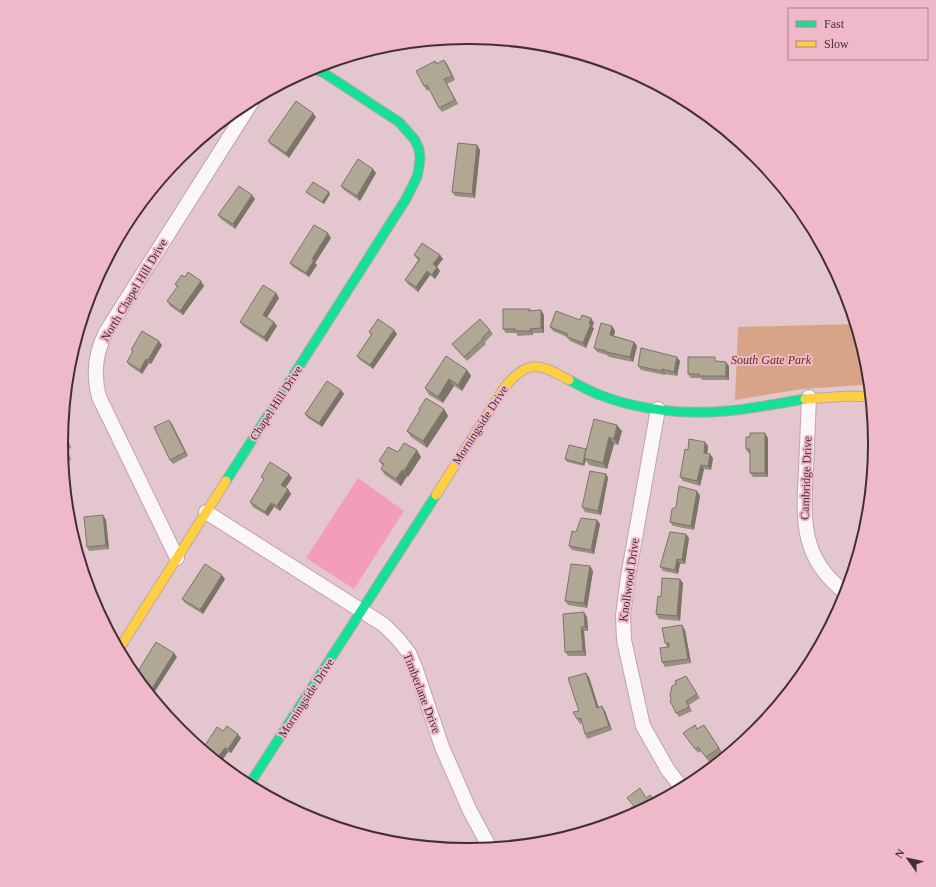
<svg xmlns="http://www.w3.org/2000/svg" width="936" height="887" viewBox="0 0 936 887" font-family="Georgia,serif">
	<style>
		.green { fill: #d8a488 }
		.water { fill: #f49dba }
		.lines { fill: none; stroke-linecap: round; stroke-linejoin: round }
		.street-casing { stroke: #bca6ac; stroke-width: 16 }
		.fast-casing { stroke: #bca6ac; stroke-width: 11 }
		.slow-casing { stroke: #bca6ac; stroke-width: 11 }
		.street { stroke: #fbf6f8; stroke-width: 14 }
		.fast { stroke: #16e098; stroke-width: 9 }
		.slow { stroke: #ffcf43; stroke-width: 9 }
		.wall { fill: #979080 }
		.shaded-wall { fill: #7b7568 }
		.building { fill: #b0a795; stroke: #7b7568 }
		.labels { text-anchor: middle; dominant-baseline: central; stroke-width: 4; stroke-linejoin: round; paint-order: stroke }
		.street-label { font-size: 12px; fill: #452f35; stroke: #f0b9c9 }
		.park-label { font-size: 12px; font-style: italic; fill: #583414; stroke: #f0b9c9 }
		.rim { fill: none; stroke: #452f35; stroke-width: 2 }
	</style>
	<rect width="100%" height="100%" fill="#e3c6ce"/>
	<path class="green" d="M 855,324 L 867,364 L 869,387 L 861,385 L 802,389 L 735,400 L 738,327 Z"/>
	<path class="water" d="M 358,478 L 404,511 L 354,589 L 306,558 Z"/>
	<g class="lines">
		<g class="street-casing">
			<path id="street" d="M 809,397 C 808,422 807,447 806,471 C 803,521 801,559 846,593
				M 658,409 L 628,577 L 623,616 L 624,640 L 643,726 L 668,770 L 682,788
				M 206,512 L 362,611 L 384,625 L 398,639 L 409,653 L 415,667 L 442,747 L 470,811 L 490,848
				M 177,558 L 99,397 C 93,374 95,353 106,332 L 253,100"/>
		</g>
		<g class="fast-casing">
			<path id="fast" d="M 569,380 C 579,385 589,391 600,395 C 638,410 685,415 726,411 C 752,409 779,403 805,399
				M 226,481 L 406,199 L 417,177 L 419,167 L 420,158 L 419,149 L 415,140 L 399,122 L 324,73 L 312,68
				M 249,785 L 436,495"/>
		</g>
		<g class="slow-casing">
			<path id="slow" d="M 805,399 L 849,396 L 870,397
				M 436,495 L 504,388 C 528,358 540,364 569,380
				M 119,649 L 226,481"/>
		</g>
		<use href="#street" class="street"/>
		<use href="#fast" class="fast"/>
		<use href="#slow" class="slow"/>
	</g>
	<path class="wall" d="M 375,49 L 372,57 L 362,53 Z
		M 435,61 L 437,63 L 447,64 L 455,80 L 447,84 L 458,104 L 442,112 L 439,108 L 430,89 L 427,91 L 424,86 Z
		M 316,117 L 289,158 L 271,145 L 268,141 Z
		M 477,145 L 480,150 L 475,198 L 455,196 L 452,192 Z
		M 376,173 L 360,201 L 344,190 L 341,186 Z
		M 306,192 L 330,194 L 324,204 L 308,194 Z
		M 255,199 L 235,229 L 221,219 L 218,215 Z
		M 331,238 L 315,263 L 317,265 L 309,277 L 293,267 L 290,263 Z
		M 414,255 L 440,255 L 443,259 L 437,266 L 440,271 L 435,279 L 430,275 L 418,292 L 408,284 L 405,280 L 418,260 Z
		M 185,277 L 204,286 L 183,315 L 170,306 L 167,301 L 177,287 L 175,284 Z
		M 276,293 L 279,298 L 267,317 L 274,322 L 277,326 L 267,342 L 243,326 L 240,322 Z
		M 530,309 L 531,311 L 541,310 L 544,315 L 544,333 L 533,333 L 533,335 L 518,336 L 516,333 L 506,333 L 503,329 Z
		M 580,320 L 594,323 L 592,327 L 594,328 L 586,348 L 570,341 L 567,337 L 553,331 L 550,327 Z
		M 612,326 L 615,331 L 614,336 L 634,342 L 637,346 L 633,362 L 609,357 L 607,355 L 597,352 L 594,348 Z
		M 394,330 L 397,334 L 373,369 L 360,360 L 357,356 L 371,335 L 369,332 Z
		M 490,330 L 493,334 L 485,342 L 486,344 L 467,361 L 455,348 L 452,344 Z
		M 162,345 L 151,364 L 149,363 L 142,374 L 130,366 L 127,362 L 133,352 L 131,350 Z
		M 680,361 L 677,376 L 665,374 L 665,375 L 641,370 L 638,366 Z
		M 718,361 L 729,366 L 729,380 L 702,380 L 701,378 L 691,378 L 688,374 Z
		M 467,370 L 471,376 L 462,391 L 454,386 L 443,403 L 429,395 L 425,388 Z
		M 341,390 L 344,394 L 322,427 L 308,418 L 305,414 Z
		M 419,409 L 444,409 L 448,416 L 427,448 L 411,437 L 407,431 L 420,410 Z
		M 172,424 L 188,456 L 173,464 L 170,460 Z
		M 63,428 L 71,448 L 67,450 L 71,460 L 63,463 L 62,443 Z
		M 622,431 L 618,445 L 614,444 L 607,469 L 589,465 L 586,460 L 584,466 L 567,462 L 565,459 L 586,449 Z
		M 768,438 L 768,477 L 753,477 L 750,473 L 750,453 L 748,453 L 746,449 Z
		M 705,442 L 708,446 L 707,454 L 713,458 L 711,470 L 704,469 L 700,486 L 683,481 L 680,477 L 688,450 Z
		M 398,452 L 421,457 L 408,477 L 407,476 L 401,486 L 385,475 L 381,469 L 383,466 L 379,461 Z
		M 606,474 L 608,478 L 601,515 L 585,512 L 582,507 Z
		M 261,477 L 292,478 L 285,488 L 288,489 L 291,494 L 280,511 L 274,507 L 268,516 L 253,507 L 250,502 L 264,480 Z
		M 697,491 L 700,496 L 694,530 L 673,526 L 670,522 L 676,507 Z
		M 103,515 L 106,520 L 109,549 L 89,551 L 87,547 Z
		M 597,520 L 600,524 L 594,554 L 572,550 L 569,546 L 576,532 Z
		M 689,538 L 685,564 L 680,564 L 678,574 L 663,571 L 660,567 Z
		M 590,566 L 593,571 L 587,608 L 568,605 L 565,601 Z
		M 225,579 L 203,614 L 185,603 L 182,599 Z
		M 683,583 L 680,621 L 659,619 L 656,614 Z
		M 587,617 L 588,631 L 584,631 L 586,656 L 568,656 L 565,652 Z
		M 685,630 L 691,663 L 665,667 L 662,662 L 667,647 L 665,643 Z
		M 686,676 L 700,698 L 689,705 L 692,711 L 679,717 L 676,713 L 671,699 L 676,684 Z
		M 589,677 L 599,708 L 605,711 L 612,730 L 587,739 L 585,734 L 582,723 L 580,724 L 577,719 Z
		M 695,725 L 697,729 L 704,725 L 722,752 L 709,762 L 701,751 L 698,753 L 683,733 Z
		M 223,731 L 241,738 L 231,753 L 228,752 L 221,762 L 207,752 L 204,747 Z"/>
	<path class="shaded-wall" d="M 375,49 L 372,57 L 369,53 L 370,50 Z
		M 444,60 L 447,64 L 455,80 L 452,76 Z
		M 444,79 L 447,84 L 458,104 L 455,100 Z
		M 313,113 L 316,117 L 289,158 L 286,153 Z
		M 477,145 L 480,150 L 475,198 L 472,194 Z
		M 373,169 L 376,173 L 360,201 L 357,196 Z
		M 329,192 L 330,194 L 324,204 L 322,202 Z
		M 252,195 L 255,199 L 235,229 L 233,224 Z
		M 145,200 L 137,211 L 136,210 Z
		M 328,233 L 331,238 L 315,263 L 317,265 L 309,277 L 306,273 L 312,259 Z
		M 440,255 L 443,259 L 436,268 L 433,264 Z
		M 106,262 L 107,263 L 100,273 Z
		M 437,267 L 440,271 L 435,279 L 432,275 Z
		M 427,271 L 430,275 L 418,292 L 416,287 Z
		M 201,281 L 204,286 L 183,315 L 180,311 Z
		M 276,293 L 279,298 L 266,319 L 263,315 Z
		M 541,310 L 544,315 L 544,333 L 541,328 Z
		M 591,318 L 594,323 L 592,327 L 594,328 L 586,348 L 583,343 Z
		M 274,322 L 277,326 L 267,342 L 264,337 Z
		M 612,326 L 615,331 L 613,339 L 610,335 Z
		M 530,329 L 533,333 L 533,335 L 530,331 Z
		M 394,330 L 397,334 L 373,369 L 370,365 Z
		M 159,341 L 162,345 L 151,364 L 148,360 Z
		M 634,342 L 637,346 L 633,362 L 630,357 Z
		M 677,357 L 680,361 L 677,376 L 674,372 Z
		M 146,359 L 149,363 L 142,374 L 140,370 Z
		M 726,362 L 729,366 L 729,380 L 726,376 Z
		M 662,369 L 665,374 L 665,375 L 662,371 Z
		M 467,370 L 471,376 L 462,391 L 458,385 Z
		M 449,379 L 454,386 L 443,403 L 438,397 Z
		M 341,390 L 344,394 L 322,427 L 319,423 Z
		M 444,409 L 448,416 L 427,448 L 423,441 Z
		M 169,420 L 172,424 L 188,456 L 185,452 Z
		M 617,425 L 622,431 L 618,445 L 614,439 Z
		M 63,428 L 71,448 L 68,444 L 63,430 Z
		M 765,433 L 768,438 L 768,477 L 765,473 Z
		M 609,437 L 614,444 L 607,469 L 603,463 Z
		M 705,442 L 708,446 L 707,458 L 704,453 Z
		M 64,445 L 67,450 L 71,460 L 68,456 Z
		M 417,450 L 421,457 L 408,477 L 404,471 Z
		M 710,454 L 713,458 L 711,470 L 708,466 Z
		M 584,458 L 586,460 L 584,466 L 583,464 Z
		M 701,465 L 704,469 L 700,486 L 697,481 Z
		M 402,470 L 407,476 L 401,486 L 396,479 Z
		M 289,474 L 292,478 L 284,490 L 281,485 Z
		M 606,474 L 608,478 L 601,515 L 598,511 Z
		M 288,489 L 291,494 L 280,511 L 277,506 Z
		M 697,491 L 700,496 L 694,530 L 691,526 Z
		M 271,503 L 274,507 L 268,516 L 265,512 Z
		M 103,515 L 106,520 L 109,549 L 106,545 Z
		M 597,520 L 600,524 L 594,554 L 591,550 Z
		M 686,534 L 689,538 L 685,564 L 682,560 Z
		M 677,559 L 680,564 L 678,574 L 675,570 Z
		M 590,566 L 593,571 L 587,608 L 584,603 Z
		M 222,575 L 225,579 L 203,614 L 200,610 Z
		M 680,579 L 683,583 L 680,621 L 677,616 Z
		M 584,612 L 587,617 L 588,631 L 585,627 Z
		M 682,625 L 685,630 L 691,663 L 688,659 Z
		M 581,627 L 584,631 L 586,656 L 583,651 Z
		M 174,653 L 177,657 L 152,696 L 149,693 Z
		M 586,673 L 589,677 L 600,712 L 597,708 Z
		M 602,706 L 605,711 L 612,730 L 609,726 Z
		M 238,734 L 241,738 L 231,753 L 228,749 Z
		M 225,748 L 228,752 L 221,762 L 218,757 Z"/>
	<path class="building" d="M 444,60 L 452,76 L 444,79 L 455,100 L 439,108 L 427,85 L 424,86 L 416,71 L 435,61 L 436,64 Z
		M 296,101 L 313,113 L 286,153 L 268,141 Z
		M 458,143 L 477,145 L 472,194 L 452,192 Z
		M 358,159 L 373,169 L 357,196 L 341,186 Z
		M 313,182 L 329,192 L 322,202 L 306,192 Z
		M 239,186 L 252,195 L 233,224 L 218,215 Z
		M 314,225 L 328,233 L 312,259 L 314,260 L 306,273 L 290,263 Z
		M 422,243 L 440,255 L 433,264 L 437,267 L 432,275 L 427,271 L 416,287 L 405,280 L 420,259 L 414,255 Z
		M 188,272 L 201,281 L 180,311 L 167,301 L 178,286 L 175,284 L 182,275 L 185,277 Z
		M 263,285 L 276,293 L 263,315 L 274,322 L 264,337 L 240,322 Z
		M 503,309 L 530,309 L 529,311 L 541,310 L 541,328 L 530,329 L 530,331 L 515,331 L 515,329 L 503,329 Z
		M 556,311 L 580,320 L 582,315 L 591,318 L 589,323 L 591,324 L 583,343 L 567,337 L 568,334 L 550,327 Z
		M 378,319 L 394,330 L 370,365 L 357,356 L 372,334 L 369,332 Z
		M 480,319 L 490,330 L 482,338 L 483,339 L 464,357 L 452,344 Z
		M 601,323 L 612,326 L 610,335 L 634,342 L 630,357 L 606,352 L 606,351 L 594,348 Z
		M 142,331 L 159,341 L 148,360 L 146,359 L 140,370 L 127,362 L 133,351 L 131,350 Z
		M 641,348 L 677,357 L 674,372 L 662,369 L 662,371 L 638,366 Z
		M 446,356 L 467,370 L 458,385 L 449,379 L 438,397 L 425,388 Z
		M 688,357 L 715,357 L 715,361 L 726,362 L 726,376 L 699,376 L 699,374 L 688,374 Z
		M 327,381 L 341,390 L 319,423 L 305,414 Z
		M 426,398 L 444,409 L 423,441 L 407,431 L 420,410 L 419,409 Z
		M 594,419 L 617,425 L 614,439 L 609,437 L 603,463 L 584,458 Z
		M 169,420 L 185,452 L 170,460 L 154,427 Z
		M 63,430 L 68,444 L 64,445 L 68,456 L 63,458 L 62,443 Z
		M 750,433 L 765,433 L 765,473 L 750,473 L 750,449 L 746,449 L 746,437 L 750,437 Z
		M 689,439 L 705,442 L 704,453 L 710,454 L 708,466 L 701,465 L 697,481 L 680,477 L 685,449 L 688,450 Z
		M 404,443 L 417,450 L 404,471 L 402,470 L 396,479 L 381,469 L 384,464 L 379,461 L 388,447 L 398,452 Z
		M 569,445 L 586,449 L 583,464 L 565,459 Z
		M 270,462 L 289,474 L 281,485 L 288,489 L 277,506 L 271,503 L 265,512 L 250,502 L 264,479 L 261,477 Z
		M 590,471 L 606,474 L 598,511 L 582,507 Z
		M 679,486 L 697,491 L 691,526 L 670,522 L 672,509 L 676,507 Z
		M 103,515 L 106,545 L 87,547 L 84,517 Z
		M 581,518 L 597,520 L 591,550 L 569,546 L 572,531 L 576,532 Z
		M 670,532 L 686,534 L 682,560 L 677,559 L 675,570 L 660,567 Z
		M 205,564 L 222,575 L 200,610 L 182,599 Z
		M 571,564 L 590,566 L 584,603 L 565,601 Z
		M 662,578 L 680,579 L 677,616 L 656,614 L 658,596 L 661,597 Z
		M 584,612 L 585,627 L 581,627 L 583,651 L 565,652 L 563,614 Z
		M 682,625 L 688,659 L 662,662 L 660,648 L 669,647 L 669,643 L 665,643 L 662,628 Z
		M 156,642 L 174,653 L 149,693 L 135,676 Z
		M 586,673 L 597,708 L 602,706 L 609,726 L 585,734 L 581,718 L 577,719 L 573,712 L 579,711 L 568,678 Z
		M 686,676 L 697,694 L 686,701 L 689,707 L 676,713 L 670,701 L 671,699 L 670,695 L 672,686 L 676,684 L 675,681 Z
		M 695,725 L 697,729 L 704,725 L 719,748 L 706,757 L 698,747 L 695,749 L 683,733 Z
		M 227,726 L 238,734 L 228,749 L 225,748 L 218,757 L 204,747 L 217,727 L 223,731 Z
		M 640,788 L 646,798 L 650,795 L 656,802 L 634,814 L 630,809 L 634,806 L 627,798 Z"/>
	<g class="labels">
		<g class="street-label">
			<text transform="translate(134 290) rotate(-59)">North Chapel Hill Drive</text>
			<text transform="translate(276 403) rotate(-57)">Chapel Hill Drive</text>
			<text transform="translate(480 425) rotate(-57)">Morningside Drive</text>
			<text transform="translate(806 478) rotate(-88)">Cambridge Drive</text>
			<text transform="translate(629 580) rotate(-82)">Knollwood Drive</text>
			<text transform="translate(422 693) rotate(69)">Timberlane Drive</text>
			<text transform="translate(306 698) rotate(-57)">Morningside Drive</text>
		</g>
		<g class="park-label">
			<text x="771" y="360">South Gate Park</text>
		</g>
	</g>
	<path d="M0 0H936V887H0ZM467 44H469A399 399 0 0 1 868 443V444A399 399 0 0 1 469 843H467A399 399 0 0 1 68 444V443A399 399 0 0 1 467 44Z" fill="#f0b9c9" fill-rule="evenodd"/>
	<path class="rim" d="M467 44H469A399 399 0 0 1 868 443V444A399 399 0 0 1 469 843H467A399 399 0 0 1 68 444V443A399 399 0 0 1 467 44Z"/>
	<rect x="788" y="8" width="140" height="52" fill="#f0b9c9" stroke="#ac828e"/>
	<rect x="796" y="21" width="20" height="6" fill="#16e098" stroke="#ac828e"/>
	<text x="824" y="28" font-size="12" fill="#452f35">Fast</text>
	<rect x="796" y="41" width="20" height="6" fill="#ffcf43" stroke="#ac828e"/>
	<text x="824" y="48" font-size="12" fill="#452f35">Slow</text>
	<g transform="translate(908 859) rotate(303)" stroke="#f0b9c9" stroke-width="3" paint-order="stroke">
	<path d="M0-3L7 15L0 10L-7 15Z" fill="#452f35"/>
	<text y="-6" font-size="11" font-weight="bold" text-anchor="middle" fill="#452f35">N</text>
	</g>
</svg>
